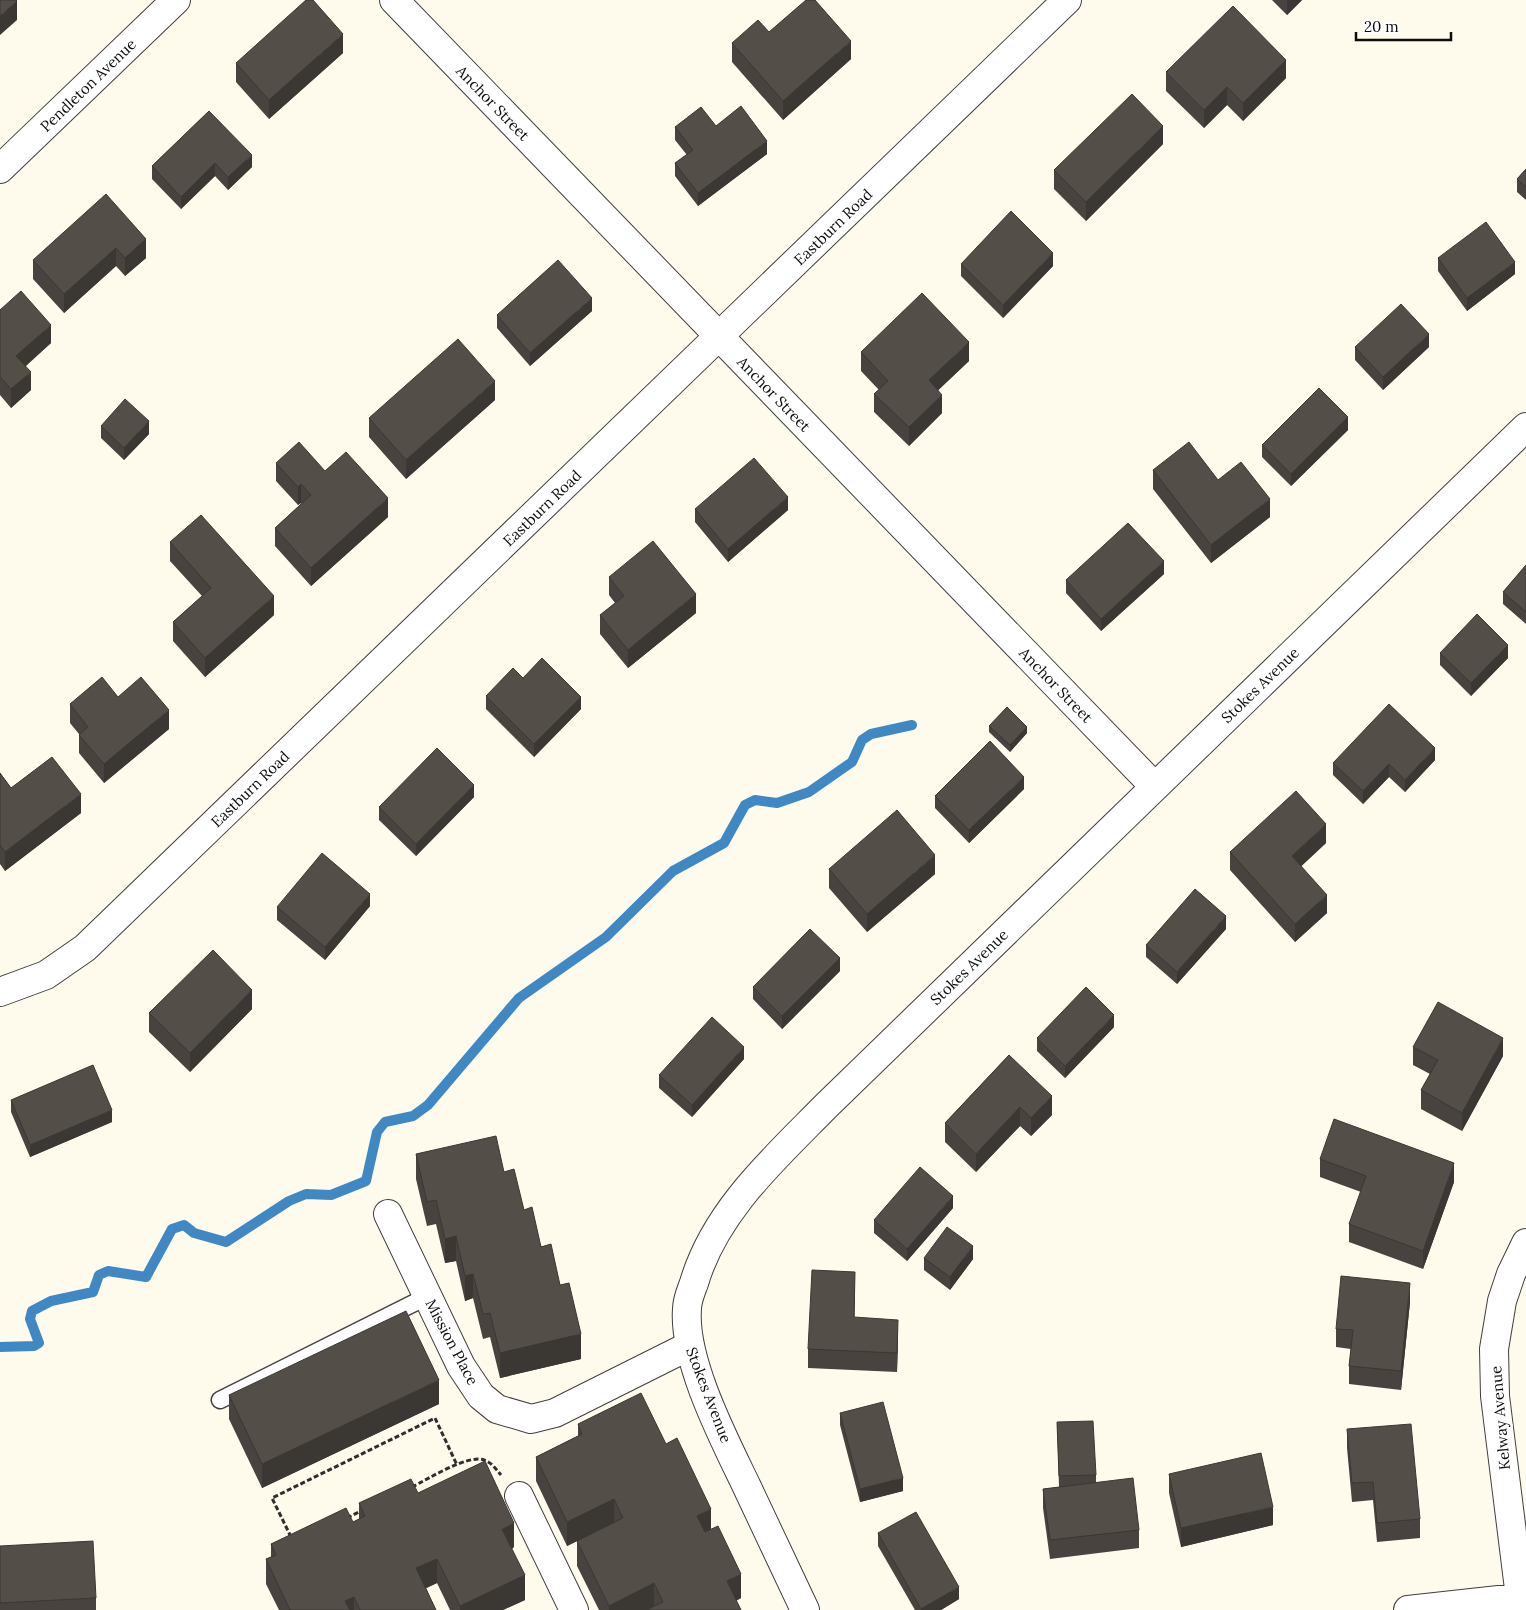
<svg xmlns="http://www.w3.org/2000/svg" width="1526" height="1610" viewBox="0 0 1526 1610" font-family="Lora,serif">
	<style>
		.lines { fill: none; stroke-linecap: round; stroke-linejoin: round }
		.stream { stroke: #4088c4; stroke-width: 10 }
		.service-casing { stroke: #3f3f3f; stroke-width: 19 }
		.minor-casing { stroke: #3f3f3f; stroke-width: 30 }
		.path { stroke: #2e2e2e; stroke-width: 3; stroke-dasharray: 5 2.5; stroke-linecap: butt }
		.service { stroke: #fff; stroke-width: 16 }
		.minor { stroke: #fff; stroke-width: 28 }
		.wall { fill: #48433f }
		.shaded-wall { fill: #3b3733 }
		.building { fill: #544e49; stroke: #3b3733 }
		.labels { text-anchor: middle; dominant-baseline: central; stroke-width: 5; stroke-linejoin: round; paint-order: stroke }
		.street-label { font-size: 15px; fill: #0c0c0c; stroke: #fff }
	</style>
	<rect width="100%" height="100%" fill="#fefbec"/>
	<g class="lines">
		<path class="stream" d="M 0,1347 L 34,1346 L 39,1343 L 30,1319 L 32,1311 L 51,1301 L 93,1292 L 99,1275 L 108,1271 L 146,1277 L 172,1229 L 184,1225 L 194,1233 L 226,1242 L 289,1201 L 306,1194 L 331,1195 L 366,1181 L 377,1132 L 385,1122 L 413,1116 L 428,1105 L 519,998 L 606,937 L 673,871 L 724,843 L 745,805 L 755,800 L 777,803 L 809,792 L 852,762 L 862,740 L 871,734 L 912,725"/>
		<g class="service-casing">
			<path id="service" d="M 220,1400 L 428,1296"/>
		</g>
		<g class="minor-casing">
			<path id="minor" d="M 394,0 L 1155,787
				M 0,169 L 176,0
				M 0,992 L 46,975 L 85,948 L 1067,0
				M 388,1214 L 461,1366 L 481,1396 L 497,1409 L 531,1419 L 555,1413 L 689,1346
				M 519,1496 L 574,1610
				M 1520,1597 L 1495,1396 L 1494,1349 L 1502,1301 L 1511,1274 L 1526,1243
				M 805,1610 C 786,1569 766,1528 747,1487 C 724,1439 683,1361 687,1309 C 687,1300 691,1291 694,1283 C 715,1211 775,1158 826,1106 L 1526,427
				M 1408,1610 L 1526,1597"/>
		</g>
		<path class="path" d="M 412,1487 C 428,1479 468,1454 484,1460 C 491,1462 496,1469 501,1475
			M 347,1518 L 361,1511
			M 291,1537 L 272,1498 L 435,1418 L 457,1465"/>
		<use href="#service" class="service"/>
		<use href="#minor" class="minor"/>
	</g>
	<path class="wall" d="M 1272,0 L 1302,0 L 1287,15 Z
		M 769,32 L 851,59 L 783,120 L 732,62 L 732,43 Z
		M 343,53 L 269,119 L 236,82 L 236,63 Z
		M 1166,72 L 1286,78 L 1243,121 L 1227,105 L 1204,128 L 1166,91 Z
		M 209,111 L 252,167 L 228,190 L 215,176 L 181,209 L 152,179 L 152,166 Z
		M 716,126 L 767,154 L 698,206 L 675,176 L 675,163 L 687,155 L 675,140 L 675,127 Z
		M 1163,144 L 1086,221 L 1054,189 L 1054,170 Z
		M 1526,169 L 1526,200 L 1517,192 L 1517,179 Z
		M 146,239 L 146,258 L 125,276 L 116,266 L 64,313 L 33,279 L 33,260 Z
		M 1438,258 L 1515,274 L 1467,311 L 1438,271 Z
		M 961,264 L 1053,266 L 1003,318 L 961,276 Z
		M 0,310 L 51,343 L 26,366 L 31,390 L 11,408 L 0,395 Z
		M 592,311 L 530,366 L 497,328 L 497,315 Z
		M 1355,347 L 1429,347 L 1383,390 L 1355,360 Z
		M 861,352 L 969,361 L 938,390 L 942,413 L 909,446 L 874,412 L 874,394 L 879,390 L 861,371 Z
		M 495,400 L 406,479 L 369,437 L 369,418 Z
		M 101,426 L 149,434 L 124,460 L 101,438 Z
		M 1348,430 L 1291,486 L 1262,457 L 1262,445 Z
		M 276,463 L 325,471 L 388,517 L 311,586 L 275,546 L 275,528 L 302,503 L 301,503 L 298,505 L 276,481 Z
		M 1153,470 L 1270,517 L 1211,563 L 1153,489 Z
		M 695,509 L 788,510 L 728,562 L 695,522 Z
		M 170,542 L 274,615 L 205,677 L 173,641 L 173,622 L 202,596 L 170,561 Z
		M 1526,565 L 1526,624 L 1503,604 L 1503,592 Z
		M 1164,574 L 1101,631 L 1066,593 L 1066,580 Z
		M 609,577 L 696,613 L 628,668 L 600,634 L 600,615 L 615,603 L 609,595 Z
		M 1440,653 L 1508,658 L 1471,696 L 1440,665 Z
		M 523,678 L 581,709 L 534,757 L 486,709 L 486,696 Z
		M 118,697 L 169,729 L 104,783 L 79,753 L 79,734 L 70,723 L 70,704 Z
		M 989,726 L 1027,733 L 1010,752 L 989,732 Z
		M 1435,760 L 1405,792 L 1389,777 L 1363,804 L 1333,775 L 1333,763 Z
		M 0,773 L 11,788 L 81,813 L 5,871 L 0,864 Z
		M 1024,789 L 969,843 L 935,808 L 935,796 Z
		M 474,797 L 416,856 L 379,820 L 379,807 Z
		M 1326,843 L 1301,866 L 1327,913 L 1295,942 L 1230,870 L 1230,852 Z
		M 829,869 L 935,874 L 867,932 L 829,888 Z
		M 370,906 L 325,960 L 277,920 L 277,907 Z
		M 1226,929 L 1177,984 L 1146,957 L 1146,945 Z
		M 840,971 L 782,1029 L 753,999 L 753,987 Z
		M 252,1009 L 190,1072 L 149,1032 L 149,1013 Z
		M 1114,1027 L 1065,1078 L 1037,1051 L 1037,1038 Z
		M 1413,1047 L 1503,1056 L 1462,1131 L 1421,1109 L 1421,1090 L 1430,1074 L 1413,1065 Z
		M 1009,1055 L 1052,1115 L 1031,1136 L 1020,1126 L 976,1172 L 945,1142 L 945,1123 Z
		M 744,1059 L 692,1117 L 659,1088 L 659,1075 Z
		M 11,1100 L 112,1122 L 30,1157 L 11,1112 Z
		M 416,1154 L 504,1172 L 524,1210 L 560,1285 L 581,1359 L 500,1378 L 490,1337 L 483,1339 L 473,1298 L 465,1301 L 456,1261 L 445,1263 L 436,1224 L 427,1226 L 416,1179 Z
		M 1320,1159 L 1454,1182 L 1423,1269 L 1349,1242 L 1349,1224 L 1361,1192 L 1320,1177 Z
		M 953,1208 L 907,1261 L 874,1233 L 874,1220 Z
		M 924,1258 L 973,1259 L 950,1290 L 924,1270 Z
		M 855,1291 L 854,1317 L 898,1338 L 897,1372 L 808,1368 L 808,1349 Z
		M 1410,1302 L 1401,1390 L 1349,1384 L 1349,1366 L 1351,1349 L 1336,1347 L 1336,1329 Z
		M 229,1395 L 439,1404 L 262,1488 L 229,1419 Z
		M 840,1413 L 903,1491 L 860,1502 L 840,1425 Z
		M 1057,1422 L 1096,1475 L 1096,1483 L 1139,1530 L 1139,1548 L 1050,1559 L 1043,1508 L 1043,1489 L 1059,1487 Z
		M 578,1424 L 666,1444 L 711,1529 L 741,1598 L 736,1601 L 741,1610 L 599,1610 L 577,1566 L 577,1541 L 567,1546 L 536,1481 L 536,1457 L 578,1436 Z
		M 1347,1429 L 1420,1519 L 1420,1538 L 1377,1542 L 1373,1500 L 1352,1502 L 1347,1448 Z
		M 1169,1474 L 1273,1525 L 1181,1547 L 1169,1493 Z
		M 418,1493 L 514,1547 L 512,1549 L 525,1600 L 503,1610 L 450,1610 L 437,1583 L 426,1588 L 436,1610 L 279,1610 L 266,1584 L 266,1559 L 271,1557 L 271,1544 L 353,1522 L 359,1519 L 359,1503 Z
		M 878,1533 L 959,1599 L 941,1610 L 915,1610 L 878,1546 Z
		M 0,1546 L 96,1598 L 96,1610 L 0,1610 Z"/>
	<path class="shaded-wall" d="M 1287,0 L 1302,0 L 1287,15 Z
		M 17,1 L 17,20 L 0,35 L 0,16 Z
		M 343,34 L 343,53 L 269,119 L 269,100 Z
		M 851,41 L 851,59 L 783,120 L 783,101 Z
		M 1286,60 L 1286,78 L 1243,121 L 1243,103 Z
		M 1227,87 L 1227,105 L 1204,128 L 1204,110 Z
		M 1163,126 L 1163,144 L 1086,221 L 1086,202 Z
		M 767,141 L 767,154 L 698,206 L 698,193 Z
		M 252,155 L 252,167 L 228,190 L 228,177 Z
		M 215,163 L 215,176 L 181,209 L 181,197 Z
		M 146,239 L 146,258 L 125,276 L 125,258 Z
		M 116,248 L 116,266 L 64,313 L 64,294 Z
		M 1053,253 L 1053,266 L 1003,318 L 1003,305 Z
		M 1515,262 L 1515,274 L 1467,311 L 1467,298 Z
		M 592,298 L 592,311 L 530,366 L 530,353 Z
		M 51,325 L 51,343 L 16,374 L 16,356 Z
		M 1429,334 L 1429,347 L 1383,390 L 1383,377 Z
		M 969,342 L 969,361 L 929,399 L 929,380 Z
		M 31,372 L 31,390 L 11,408 L 11,389 Z
		M 495,381 L 495,400 L 406,479 L 406,460 Z
		M 942,395 L 942,413 L 909,446 L 909,427 Z
		M 1348,417 L 1348,430 L 1291,486 L 1291,474 Z
		M 149,421 L 149,434 L 124,460 L 124,448 Z
		M 301,484 L 301,503 L 298,505 L 298,487 Z
		M 788,497 L 788,510 L 728,562 L 728,549 Z
		M 388,498 L 388,517 L 311,586 L 311,568 Z
		M 1270,499 L 1270,517 L 1211,563 L 1211,545 Z
		M 1164,561 L 1164,574 L 1101,631 L 1101,619 Z
		M 696,594 L 696,613 L 628,668 L 628,650 Z
		M 274,596 L 274,615 L 205,677 L 205,658 Z
		M 1508,645 L 1508,658 L 1471,696 L 1471,683 Z
		M 581,697 L 581,709 L 534,757 L 534,744 Z
		M 169,710 L 169,729 L 104,783 L 104,764 Z
		M 1027,727 L 1027,733 L 1010,752 L 1010,745 Z
		M 1435,748 L 1435,760 L 1405,792 L 1405,780 Z
		M 1389,764 L 1389,777 L 1363,804 L 1363,791 Z
		M 1024,777 L 1024,789 L 969,843 L 969,830 Z
		M 474,785 L 474,797 L 416,856 L 416,844 Z
		M 81,794 L 81,813 L 5,871 L 5,852 Z
		M 1326,824 L 1326,843 L 1292,875 L 1292,856 Z
		M 935,855 L 935,874 L 867,932 L 867,914 Z
		M 370,894 L 370,906 L 325,960 L 325,947 Z
		M 1327,895 L 1327,913 L 1295,942 L 1295,924 Z
		M 1226,916 L 1226,929 L 1177,984 L 1177,972 Z
		M 840,958 L 840,971 L 782,1029 L 782,1016 Z
		M 252,990 L 252,1009 L 190,1072 L 190,1053 Z
		M 1114,1015 L 1114,1027 L 1065,1078 L 1065,1066 Z
		M 1503,1038 L 1503,1056 L 1462,1131 L 1462,1113 Z
		M 744,1047 L 744,1059 L 692,1117 L 692,1105 Z
		M 1052,1096 L 1052,1115 L 1031,1136 L 1031,1118 Z
		M 1020,1107 L 1020,1126 L 976,1172 L 976,1154 Z
		M 112,1110 L 112,1122 L 30,1157 L 30,1145 Z
		M 1454,1163 L 1454,1182 L 1423,1269 L 1423,1251 Z
		M 953,1196 L 953,1208 L 907,1261 L 907,1249 Z
		M 456,1236 L 456,1261 L 445,1263 L 445,1239 Z
		M 973,1246 L 973,1259 L 950,1290 L 950,1277 Z
		M 855,1272 L 855,1291 L 854,1336 L 854,1317 Z
		M 473,1274 L 473,1298 L 465,1301 L 465,1276 Z
		M 1410,1283 L 1410,1302 L 1401,1390 L 1401,1371 Z
		M 898,1320 L 898,1338 L 897,1372 L 897,1353 Z
		M 581,1334 L 581,1359 L 500,1378 L 500,1353 Z
		M 439,1380 L 439,1404 L 262,1488 L 262,1464 Z
		M 903,1478 L 903,1491 L 860,1502 L 860,1489 Z
		M 614,1499 L 614,1523 L 567,1546 L 567,1522 Z
		M 1273,1507 L 1273,1525 L 1181,1547 L 1181,1528 Z
		M 711,1509 L 711,1534 L 697,1540 L 697,1516 Z
		M 514,1523 L 514,1547 L 502,1553 L 502,1529 Z
		M 437,1559 L 437,1583 L 416,1593 L 416,1568 Z
		M 741,1574 L 741,1598 L 727,1605 L 727,1581 Z
		M 525,1575 L 525,1600 L 503,1610 L 460,1610 L 460,1606 Z
		M 654,1583 L 654,1608 L 649,1610 L 609,1610 L 609,1606 Z
		M 959,1587 L 959,1599 L 941,1610 L 921,1610 L 921,1609 Z
		M 354,1597 L 354,1610 L 345,1610 L 345,1601 Z"/>
	<path class="building" d="M 0,0 L 16,0 L 17,1 L 0,16 Z
		M 306,0 L 313,0 L 343,34 L 269,100 L 236,63 Z
		M 806,0 L 815,0 L 851,41 L 783,101 L 732,43 L 758,20 L 769,32 Z
		M 1233,6 L 1286,60 L 1243,103 L 1227,87 L 1204,110 L 1166,72 Z
		M 1132,94 L 1163,126 L 1086,202 L 1054,170 Z
		M 741,106 L 767,141 L 698,193 L 675,163 L 693,150 L 675,127 L 701,107 L 716,126 Z
		M 209,111 L 252,155 L 228,177 L 215,163 L 181,197 L 152,166 Z
		M 1526,169 L 1526,187 L 1517,179 Z
		M 106,194 L 146,239 L 125,258 L 116,248 L 64,294 L 33,260 Z
		M 1011,211 L 1053,253 L 1003,305 L 961,264 Z
		M 1486,222 L 1515,262 L 1467,298 L 1438,258 Z
		M 558,260 L 592,298 L 530,353 L 497,315 Z
		M 21,291 L 51,325 L 16,356 L 31,372 L 11,389 L 0,377 L 0,310 Z
		M 922,293 L 969,342 L 929,380 L 942,395 L 909,427 L 874,394 L 888,381 L 861,352 Z
		M 1401,304 L 1429,334 L 1383,377 L 1355,347 Z
		M 458,339 L 495,381 L 406,460 L 369,418 Z
		M 1319,388 L 1348,417 L 1291,474 L 1262,445 Z
		M 125,399 L 149,421 L 124,448 L 101,426 Z
		M 299,442 L 325,471 L 346,452 L 388,498 L 311,568 L 275,528 L 311,495 L 301,484 L 298,487 L 276,463 Z
		M 1189,442 L 1218,480 L 1241,462 L 1270,499 L 1211,545 L 1153,470 Z
		M 754,458 L 788,497 L 728,549 L 695,509 Z
		M 201,515 L 274,596 L 205,658 L 173,622 L 211,588 L 170,542 Z
		M 1128,523 L 1164,561 L 1101,619 L 1066,580 Z
		M 653,541 L 696,594 L 628,650 L 600,615 L 624,596 L 609,577 Z
		M 1526,565 L 1526,612 L 1503,592 Z
		M 1477,614 L 1508,645 L 1471,683 L 1440,653 Z
		M 542,658 L 581,697 L 534,744 L 486,696 L 513,668 L 523,678 Z
		M 102,677 L 118,697 L 141,677 L 169,710 L 104,764 L 79,735 L 88,727 L 70,704 Z
		M 1389,704 L 1435,748 L 1405,780 L 1389,764 L 1363,791 L 1333,763 Z
		M 1007,707 L 1027,727 L 1010,745 L 989,726 Z
		M 990,741 L 1024,777 L 969,830 L 935,796 Z
		M 437,748 L 474,785 L 416,844 L 379,807 Z
		M 52,757 L 81,794 L 5,852 L 0,845 L 0,773 L 11,788 Z
		M 1296,791 L 1326,824 L 1292,856 L 1327,895 L 1295,924 L 1230,852 Z
		M 897,810 L 935,855 L 867,914 L 829,869 Z
		M 322,853 L 370,894 L 325,947 L 277,907 Z
		M 1195,889 L 1226,916 L 1177,972 L 1146,945 Z
		M 810,929 L 840,958 L 782,1016 L 753,987 Z
		M 213,950 L 252,990 L 190,1053 L 149,1013 Z
		M 1086,987 L 1114,1015 L 1065,1066 L 1037,1038 Z
		M 1438,1002 L 1503,1038 L 1462,1113 L 1421,1090 L 1438,1060 L 1413,1047 Z
		M 712,1017 L 744,1047 L 692,1105 L 659,1075 Z
		M 1009,1055 L 1052,1096 L 1031,1118 L 1020,1107 L 976,1154 L 945,1123 Z
		M 93,1065 L 112,1110 L 30,1145 L 11,1100 Z
		M 1334,1119 L 1454,1163 L 1423,1251 L 1349,1224 L 1366,1176 L 1320,1159 Z
		M 496,1136 L 504,1172 L 514,1169 L 524,1210 L 532,1207 L 541,1247 L 551,1244 L 560,1285 L 569,1283 L 581,1334 L 500,1353 L 490,1313 L 483,1314 L 473,1274 L 465,1276 L 456,1236 L 445,1239 L 436,1200 L 427,1202 L 416,1154 Z
		M 920,1167 L 953,1196 L 907,1249 L 874,1220 Z
		M 947,1227 L 973,1246 L 950,1277 L 924,1258 Z
		M 812,1270 L 855,1272 L 854,1317 L 898,1320 L 897,1353 L 808,1349 Z
		M 1341,1276 L 1410,1283 L 1401,1371 L 1349,1366 L 1353,1330 L 1336,1329 Z
		M 406,1311 L 439,1380 L 262,1464 L 229,1395 Z
		M 641,1393 L 666,1444 L 677,1438 L 711,1509 L 697,1516 L 705,1532 L 718,1526 L 741,1574 L 727,1581 L 741,1610 L 646,1610 L 663,1602 L 654,1583 L 609,1606 L 577,1541 L 623,1518 L 614,1499 L 567,1522 L 536,1457 L 582,1434 L 578,1424 Z
		M 883,1402 L 903,1478 L 860,1489 L 840,1413 Z
		M 1093,1421 L 1096,1475 L 1059,1476 L 1057,1422 Z
		M 1411,1424 L 1420,1519 L 1377,1523 L 1373,1482 L 1352,1483 L 1347,1429 Z
		M 1261,1453 L 1273,1507 L 1181,1528 L 1169,1474 Z
		M 485,1461 L 514,1523 L 502,1529 L 525,1575 L 460,1606 L 437,1559 L 416,1568 L 436,1610 L 360,1610 L 354,1597 L 345,1601 L 350,1610 L 290,1610 L 266,1559 L 276,1555 L 271,1544 L 346,1508 L 353,1522 L 365,1516 L 359,1503 L 411,1479 L 418,1493 Z
		M 1133,1478 L 1139,1530 L 1050,1540 L 1043,1489 Z
		M 916,1512 L 959,1587 L 921,1609 L 878,1533 Z
		M 93,1541 L 96,1598 L 0,1603 L 0,1546 Z"/>
	<g class="labels">
		<g class="street-label">
			<text transform="translate(88 85) rotate(-44)">Pendleton Avenue</text>
			<text transform="translate(493 103) rotate(46)">Anchor Street</text>
			<text transform="translate(833 227) rotate(-44)">Eastburn Road</text>
			<text transform="translate(774 394) rotate(46)">Anchor Street</text>
			<text transform="translate(542 508) rotate(-44)">Eastburn Road</text>
			<text transform="translate(1056 685) rotate(46)">Anchor Street</text>
			<text transform="translate(1260 685) rotate(-44)">Stokes Avenue</text>
			<text transform="translate(250 789) rotate(-44)">Eastburn Road</text>
			<text transform="translate(969 967) rotate(-44)">Stokes Avenue</text>
			<text transform="translate(452 1342) rotate(62)">Mission Place</text>
			<text transform="translate(709 1395) rotate(69)">Stokes Avenue</text>
			<text transform="translate(1500 1418) rotate(-95)">Kelway Avenue</text>
		</g>
	</g>
	<path d="M1356 32v8h95v-8" fill="none" stroke="#0c0c0c" stroke-width="2.5"/>
	<text x="1364" y="32" font-size="15" fill="#0c0c0c" stroke="#ffffff" stroke-width="4" paint-order="stroke">20 m</text>
</svg>
